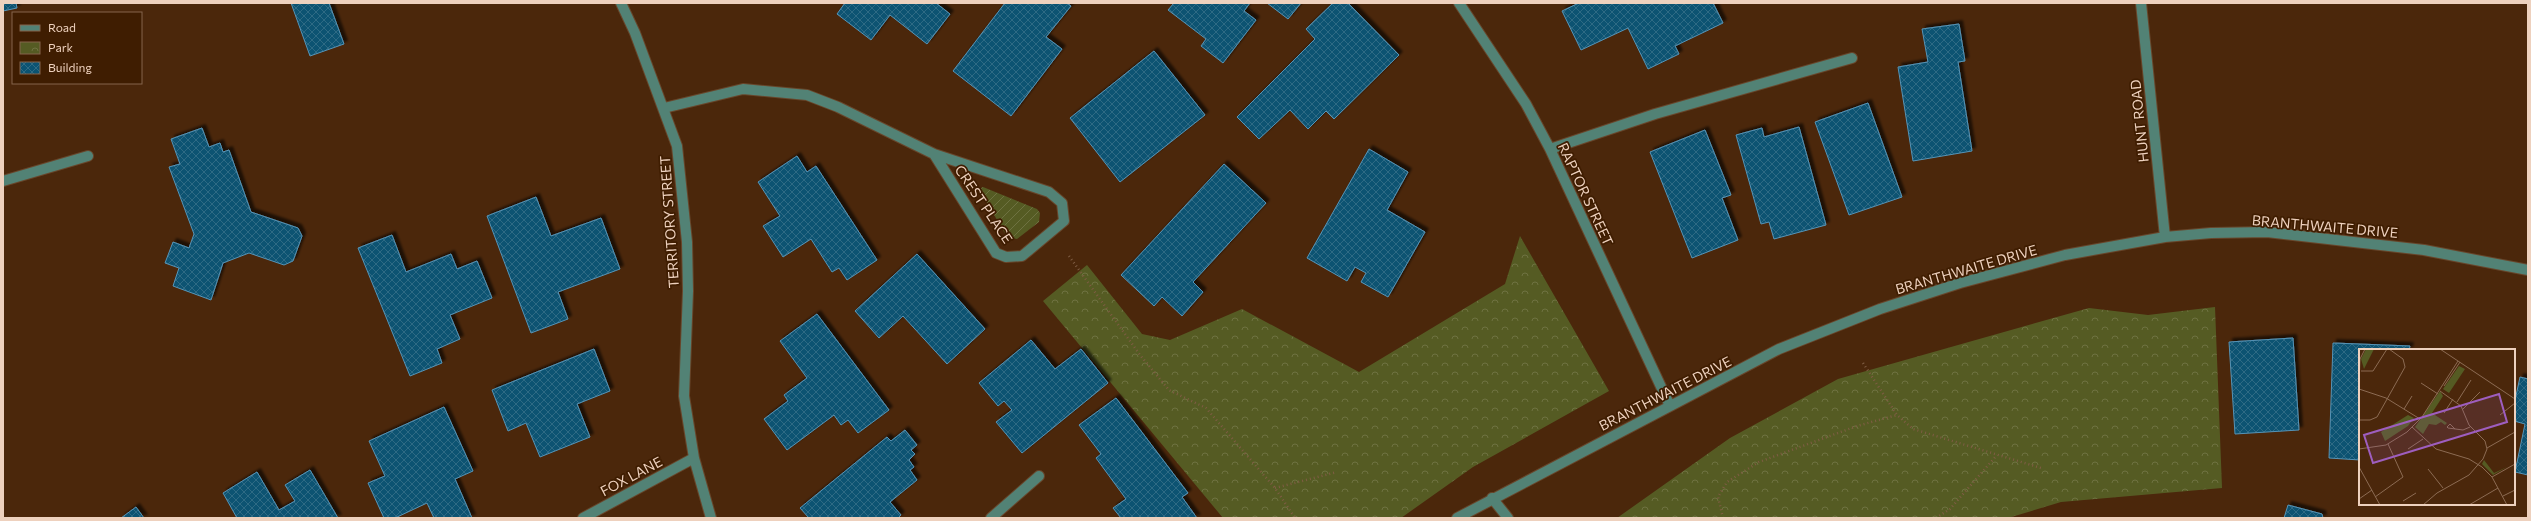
<svg xmlns="http://www.w3.org/2000/svg" width="2531" height="521" viewBox="0 0 2531 521" font-family="Commissioner,sans-serif">
	<style>
		.park { fill: url(#park-crowns) }
		.garden { fill: url(#garden-furrows) }
		.building { fill: url(#building-cross-hatch); stroke: #5694b7; filter: url(#shadow) }
		.lines { fill: none; stroke-linecap: round; stroke-linejoin: round }
		.minor-casing { stroke: #68462b; stroke-width: 12 }
		.path { stroke: #7f5d44; stroke-width: 2.5; stroke-dasharray: 1 3; stroke-linecap: butt }
		.minor { stroke: #528275; stroke-width: 10 }
		.labels { text-anchor: middle; dominant-baseline: central; stroke-width: 3.5; stroke-linejoin: round; paint-order: stroke }
		.street-label { font-size: 14px; fill: #eed1be; stroke: #3f1d01 }
		.inset-road { fill: none; stroke: #8c6b53; stroke-width: 1 }
		.view { fill: #9e5ebf; fill-opacity: 0.15; stroke: #9e5ebf; stroke-width: 2 }
		.inset-edge { fill: none; stroke: #eed1be; stroke-width: 2 }
	</style>
	<defs>
		<pattern id="park-crowns" width="20" height="18" patternUnits="userSpaceOnUse"><rect width="20" height="18" fill="#555b23"/><path d="M2 6a3 3 0 1 1 6 0M12 15a3 3 0 1 1 6 0" fill="none" stroke="#6e7241"/></pattern>
		<pattern id="garden-furrows" width="10" height="10" patternUnits="userSpaceOnUse"><rect width="10" height="10" fill="#555b23"/><path d="M-1 1l2-2M0 10L10 0M9 11l2-2" fill="none" stroke="#6e7241"/></pattern>
		<pattern id="building-cross-hatch" width="8" height="8" patternUnits="userSpaceOnUse"><rect width="8" height="8" fill="#0b5372"/><path d="M0 0l8 8M0 8l8-8" fill="none" stroke="#2f6b84"/></pattern>
		<filter id="shadow"><feDropShadow dx="3.5" dy="-3.5" stdDeviation="1" flood-color="#0009"/></filter>
	</defs>
	<rect width="100%" height="100%" fill="#4b270b"/>
	<path class="park" d="M 1520,236 L 1609,391 L 1473,467 L 1401,518 L 1223,518 L 1043,301 L 1087,265 L 1142,334 L 1170,340 L 1242,309 L 1359,372 L 1505,284 Z
		M 2215,307 L 2222,488 L 2061,502 L 2008,518 L 1617,518 L 1730,438 L 1838,379 L 2089,308 L 2148,315 Z"/>
	<path class="garden" d="M 983,187 L 1037,209 L 1040,213 L 1039,222 L 1017,239 L 1007,237 L 979,189 Z"/>
	<path class="building" d="M 3,3 L 16,3 L 17,8 L 3,11 Z
		M 291,3 L 329,3 L 344,44 L 310,56 Z
		M 845,3 L 936,3 L 950,14 L 927,44 L 890,15 L 871,40 L 837,14 Z
		M 1005,3 L 1067,3 L 1071,6 L 1046,37 L 1062,49 L 1011,116 L 953,71 Z
		M 1174,3 L 1250,3 L 1244,11 L 1256,20 L 1223,63 L 1201,46 L 1206,39 L 1168,10 Z
		M 1267,3 L 1301,3 L 1288,19 Z
		M 1333,3 L 1348,3 L 1399,55 L 1334,119 L 1326,111 L 1308,129 L 1290,110 L 1259,139 L 1237,117 L 1315,39 L 1306,29 Z
		M 1579,3 L 1713,3 L 1723,23 L 1675,46 L 1679,54 L 1648,69 L 1628,28 L 1581,50 L 1562,11 Z
		M 1959,24 L 1965,61 L 1958,62 L 1972,151 L 1913,161 L 1898,67 L 1928,62 L 1922,29 Z
		M 1154,51 L 1205,115 L 1120,182 L 1070,118 Z
		M 1868,103 L 1902,197 L 1849,215 L 1815,122 Z
		M 1799,127 L 1826,225 L 1774,239 L 1769,222 L 1761,224 L 1736,135 L 1762,128 L 1764,137 Z
		M 202,128 L 209,147 L 220,143 L 223,152 L 229,150 L 251,212 L 298,228 L 302,236 L 293,261 L 284,265 L 249,253 L 223,263 L 211,300 L 173,286 L 179,268 L 165,263 L 173,242 L 189,248 L 194,234 L 169,167 L 180,164 L 171,139 Z
		M 1705,130 L 1731,195 L 1722,198 L 1738,240 L 1692,258 L 1650,152 Z
		M 1369,149 L 1408,172 L 1387,210 L 1425,232 L 1388,297 L 1361,282 L 1366,273 L 1355,267 L 1347,281 L 1307,258 Z
		M 797,156 L 807,172 L 816,166 L 877,260 L 847,280 L 839,268 L 832,272 L 811,239 L 783,257 L 763,226 L 780,216 L 758,182 Z
		M 1224,164 L 1266,203 L 1193,282 L 1203,292 L 1182,316 L 1162,297 L 1154,306 L 1121,275 Z
		M 536,197 L 551,236 L 601,218 L 620,269 L 558,292 L 568,319 L 531,333 L 487,216 Z
		M 392,235 L 406,272 L 451,254 L 457,269 L 477,261 L 492,298 L 450,315 L 460,339 L 437,349 L 442,363 L 410,376 L 358,248 Z
		M 917,254 L 985,329 L 947,364 L 903,316 L 879,338 L 855,311 Z
		M 817,314 L 889,410 L 858,433 L 848,420 L 841,425 L 834,415 L 787,450 L 764,419 L 788,401 L 784,395 L 807,378 L 780,341 Z
		M 2293,338 L 2299,430 L 2235,434 L 2229,342 Z
		M 1031,340 L 1055,369 L 1081,349 L 1108,383 L 1022,453 L 996,422 L 1012,410 L 1004,401 L 998,406 L 979,383 Z
		M 2333,343 L 2410,346 L 2409,350 L 2360,350 L 2360,460 L 2329,458 Z
		M 594,349 L 610,391 L 577,404 L 590,437 L 540,457 L 526,423 L 508,431 L 492,390 Z
		M 2520,377 L 2528,379 L 2528,475 L 2515,472 L 2525,424 L 2514,421 L 2514,405 Z
		M 1116,398 L 1188,493 L 1182,497 L 1197,518 L 1121,518 L 1113,508 L 1126,499 L 1096,458 L 1101,454 L 1079,425 Z
		M 444,407 L 473,471 L 455,479 L 472,518 L 434,518 L 427,503 L 395,518 L 384,518 L 368,483 L 385,476 L 369,441 Z
		M 905,430 L 917,445 L 911,450 L 915,454 L 909,460 L 914,467 L 910,470 L 917,480 L 890,502 L 901,515 L 898,518 L 809,518 L 800,508 L 887,437 L 891,441 Z
		M 310,470 L 338,518 L 237,518 L 223,493 L 257,472 L 279,510 L 295,501 L 285,485 Z
		M 2288,505 L 2322,514 L 2323,518 L 2284,518 Z
		M 136,507 L 144,518 L 121,518 Z"/>
	<g class="lines">
		<g class="minor-casing">
			<path id="minor" d="M 621,3 L 635,33 L 677,146 L 687,242 L 688,291 L 684,396 L 694,458 L 711,518
				M 1459,3 L 1526,104 L 1550,149 L 1670,406
				M 2141,3 L 2165,237
				M 664,108 L 743,89 L 807,95 L 838,107 L 934,154 L 1049,192 L 1062,203 L 1064,221 L 1022,256 L 1006,257 L 996,253 L 934,154
				M 1550,149 L 1655,114 L 1852,58
				M 3,181 L 88,156
				M 1492,498 L 1508,518
				M 583,518 L 694,458
				M 991,518 L 1039,476
				M 1457,518 L 1779,349 L 1880,309 L 1960,283 L 2065,255 L 2165,237 L 2211,233 L 2267,232 L 2424,250 L 2528,270"/>
		</g>
		<path class="path" d="M 1069,256 L 1140,355 L 1169,390 L 1206,408 L 1275,488 L 1295,518
			M 1863,363 L 1897,415 L 1913,429 L 2041,468
			M 1275,488 L 1337,472
			M 1723,518 L 1718,497 L 1727,482 L 1759,462 L 1857,426 L 1897,415
			M 1936,518 L 1950,509 L 1997,455"/>
		<use href="#minor" class="minor"/>
	</g>
	<g class="labels">
		<g class="street-label">
			<text transform="translate(2139 121) rotate(-96)">HUNT ROAD</text>
			<text transform="translate(1586 194) rotate(65)">RAPTOR STREET</text>
			<text transform="translate(984 204) rotate(56)">CREST PLACE</text>
			<text transform="translate(669 222) rotate(-94)">TERRITORY STREET</text>
			<text transform="translate(2325 226) rotate(5)">BRANTHWAITE DRIVE</text>
			<text transform="translate(1966 269) rotate(-16)">BRANTHWAITE DRIVE</text>
			<text transform="translate(1665 393) rotate(-27)">BRANTHWAITE DRIVE</text>
			<text transform="translate(631 476) rotate(-28)">FOX LANE</text>
		</g>
	</g>
	<g transform="translate(2359 349)">
		<rect width="156" height="156" fill="#4b270b"/>
		<path d="M 125,111 L 135,124 L 148,118 L 134,126 L 123,115 Z" fill="#555b23"/>
		<path d="M 7,0 L 15,0 L 5,20 L 2,10 ZM 100,17 L 106,20 L 90,44 L 84,40 ZM 81,42 L 84,47 L 73,64 L 88,74 L 86,76 L 82,73 L 77,76 L 70,75 L 64,85 L 56,78 ZM 49,66 L 55,69 L 49,77 L 26,92 L 22,83 Z" fill="#555b23"/>
		<path class="inset-road" d="M 81,0 L 156,50M 2,22 L 14,22 L 28,0M 62,34 L 79,45M 0,36 L 1,10 L 6,0M 85,37 L 101,13M 0,40 L 27,49 L 61,70M 98,53 L 112,31M 45,60 L 53,47M 104,60 L 121,43M 85,64 L 94,50M 141,66 L 156,54M 1,71 L 11,71 L 18,68 L 46,18 L 44,10 L 30,0M 53,78 L 77,100 L 110,110 L 123,118 L 133,128 L 148,156M 96,80 L 91,75 L 88,78 L 89,79 L 104,81 L 111,78M 128,99 L 156,83M 0,100 L 27,96 L 48,83 L 63,68 L 99,12M 49,100 L 64,90M 0,118 L 21,156M 69,120 L 84,139M 133,128 L 156,115M 144,147 L 156,141M 16,148 L 44,128 L 29,95M 0,150 L 13,141M 44,152 L 57,144M 64,156 L 78,144 L 110,126 L 124,110 L 128,100 L 126,92 L 110,76 L 102,57 L 81,42M 110,156 L 139,139"/>
		<path class="view" d="M 140,45 L 148,73 L 14,114 L 5,86 Z"/>
		<rect width="156" height="156" class="inset-edge"/>
	</g>
	<rect width="2531" height="521" fill="none" stroke="#eed1be" stroke-width="8"/>
	<rect x="12" y="12" width="130" height="72" fill="#3f1d01" stroke="#85654d"/>
	<rect x="20" y="25" width="20" height="6" fill="#528275" stroke="#85654d"/>
	<text x="48" y="32" font-size="12" fill="#eed1be">Road</text>
	<rect x="20" y="42" width="20" height="12" fill="url(#park-crowns)" stroke="#85654d"/>
	<text x="48" y="52" font-size="12" fill="#eed1be">Park</text>
	<rect x="20" y="62" width="20" height="12" fill="url(#building-cross-hatch)" stroke="#85654d"/>
	<text x="48" y="72" font-size="12" fill="#eed1be">Building</text>
</svg>
